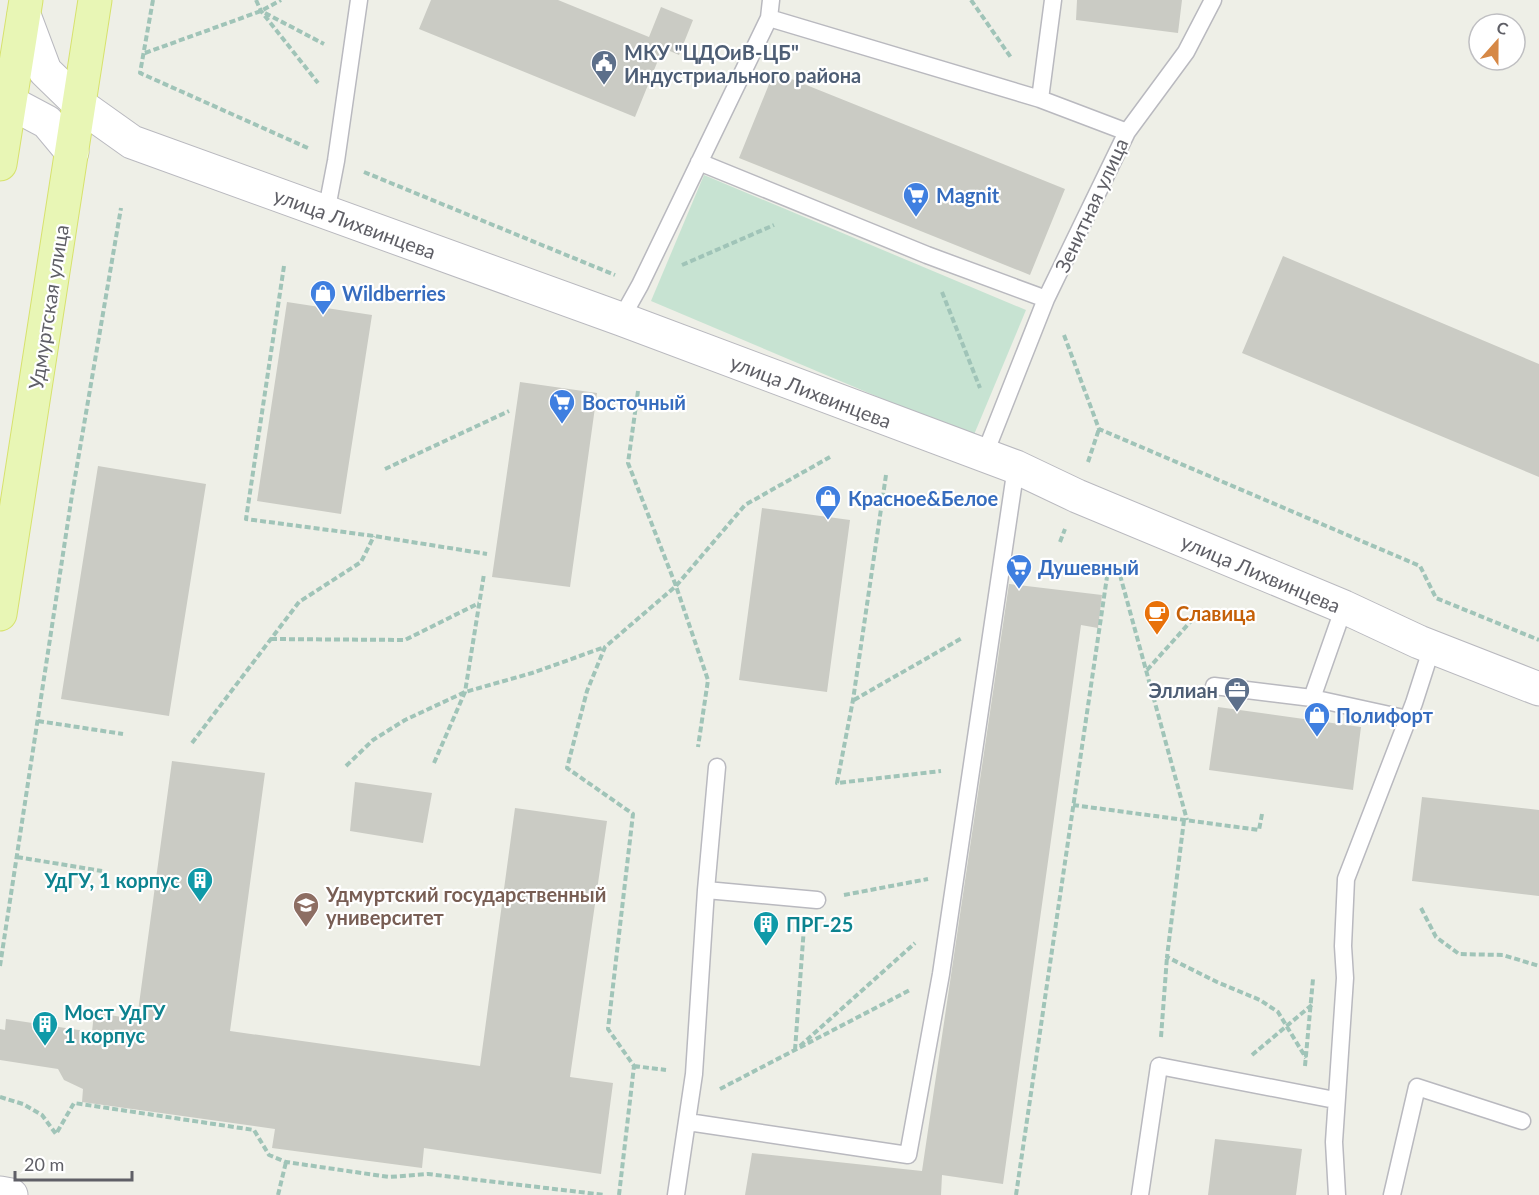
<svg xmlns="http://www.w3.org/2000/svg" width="1539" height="1195" viewBox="0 0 1539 1195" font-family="Lato,sans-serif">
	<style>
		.green { fill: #c7e3d2 }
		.building { fill: #cacbc4 }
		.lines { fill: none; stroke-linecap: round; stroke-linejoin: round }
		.lane-casing { stroke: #b9b9bf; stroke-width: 19 }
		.street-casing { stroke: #b9b9bf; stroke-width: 35 }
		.secondary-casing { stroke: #babac1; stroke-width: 35 }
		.primary-casing { stroke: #d7e26d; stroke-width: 35 }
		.path { stroke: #a0c4b8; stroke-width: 4; stroke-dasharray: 6 3; stroke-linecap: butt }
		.lane { stroke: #fff; stroke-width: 16 }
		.street { stroke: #fff; stroke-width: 33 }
		.secondary { stroke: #fff; stroke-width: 33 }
		.primary { stroke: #e8f6b5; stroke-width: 33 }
		.labels { text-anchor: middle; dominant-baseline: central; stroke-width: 4.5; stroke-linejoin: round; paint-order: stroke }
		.service-label { font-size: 20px; font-weight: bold; fill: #4e5e75; stroke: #fff; text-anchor: start }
		.shop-label { font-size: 20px; font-weight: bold; fill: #366cbe; stroke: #fff; text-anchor: start }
		.street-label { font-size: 20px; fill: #5f5f66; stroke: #fff }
		.food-label { font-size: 20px; font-weight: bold; fill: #c56008; stroke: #fff; text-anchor: start }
		.culture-label { font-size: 20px; font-weight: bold; fill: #0d838f; stroke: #fff; text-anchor: start }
		.education-label { font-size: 20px; font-weight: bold; fill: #785e54; stroke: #fff; text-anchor: start }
	</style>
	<rect width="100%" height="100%" fill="#eeefe7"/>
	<path class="green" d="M 704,175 L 1026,310 L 973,437 L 651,301 Z"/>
	<path class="building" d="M 431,0 L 558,0 L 649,37 L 661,7 L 693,20 L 679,55 L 663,48 L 635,117 L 419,29 Z
		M 1077,0 L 1182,0 L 1178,33 L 1076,20 Z
		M 774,72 L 1065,189 L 1030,275 L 739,158 Z
		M 1283,256 L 1539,364 L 1539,477 L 1242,353 Z
		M 287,302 L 372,315 L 341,514 L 257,501 Z
		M 520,382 L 597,393 L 570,587 L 492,577 Z
		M 98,466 L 206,484 L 169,716 L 61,699 Z
		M 762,508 L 850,520 L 827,692 L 739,680 Z
		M 1009,584 L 1102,595 L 1098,628 L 1081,625 L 1003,1184 L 942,1175 L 941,1195 L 745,1195 L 752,1153 L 922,1171 Z
		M 1218,707 L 1361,727 L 1353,790 L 1209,770 Z
		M 172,761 L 265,773 L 230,1031 L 480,1066 L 515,808 L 607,821 L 570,1077 L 613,1083 L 601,1174 L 424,1148 L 422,1168 L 272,1148 L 275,1129 L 82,1102 L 83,1089 L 64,1080 L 58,1069 L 0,1060 L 0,1029 L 5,1030 L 6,1019 L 92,1032 L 94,1013 L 137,1019 Z
		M 355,782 L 432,793 L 423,843 L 350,831 Z
		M 1422,797 L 1539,810 L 1539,896 L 1412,881 Z
		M 1215,1139 L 1302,1149 L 1296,1195 L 1208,1195 Z"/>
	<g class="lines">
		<g class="lane-casing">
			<path id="lane" d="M 769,18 L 1040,99
				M 1127,132 L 1186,52 L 1213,0
				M 699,162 L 927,255 L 1046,299
				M 326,213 L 336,161 L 359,0
				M 621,319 L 640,285 L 769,18 L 771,0
				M 984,456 L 1046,299 L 1127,132 L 1040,99 L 1053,0
				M 1344,607 L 1312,698 L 1408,719
				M 1214,686 L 1312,698
				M 706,890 L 817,900
				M 688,1122 L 908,1155 L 941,974 L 1016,467
				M 676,1195 L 694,1074 L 706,890 L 717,767
				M 1140,1195 L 1159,1066 L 1335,1100
				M 1337,1195 L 1334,1142 L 1345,978 L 1343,946 L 1346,879 L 1414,703 L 1432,647
				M 1392,1195 L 1417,1087 L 1522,1121"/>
		</g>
		<g class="street-casing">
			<path id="street" d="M 24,15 L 45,71 L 80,105 L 132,142 L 621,319 L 1016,467 L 1077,496 L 1344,607 L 1419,642 L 1539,689
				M 0,1193 L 11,1195"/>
		</g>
		<g class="secondary-casing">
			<path id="secondary" d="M 0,97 L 47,122 L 72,152"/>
		</g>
		<g class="primary-casing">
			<path id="primary" d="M 0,164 L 26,0
				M 0,614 L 95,0"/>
		</g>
		<path class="path" d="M 153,0 L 140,73 L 310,149
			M 256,0 L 261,11 L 318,83
			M 971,0 L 1012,59
			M 265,13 L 324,44
			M 145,53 L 261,11 L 281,0
			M 364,172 L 615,275
			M 682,265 L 774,225
			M 284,266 L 246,519 L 374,536 L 487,554
			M 942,292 L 980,388
			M 1064,335 L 1099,429 L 1420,566 L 1436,598 L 1539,640
			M 638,391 L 628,463 L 676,586 L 708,680 L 698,747
			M 1088,462 L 1099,429
			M 385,469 L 509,411
			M 886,475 L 853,700 L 837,783 L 941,771
			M 1060,542 L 1065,529
			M 1120,575 L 1187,820
			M 271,639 L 405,640 L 479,603
			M 1147,670 L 1201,610
			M 854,700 L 962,638
			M 38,721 L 123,734
			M 192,743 L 299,602 L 361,562 L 374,536
			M 434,763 L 465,692 L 484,574
			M 346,766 L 373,740 L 405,720 L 465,692 L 532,673 L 605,647
			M 1073,805 L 1259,830 L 1262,814
			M 1184,820 L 1167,957 L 1217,982 L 1260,1000 L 1278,1012 L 1306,1058
			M 17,857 L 102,871
			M 844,895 L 928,879
			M 1421,908 L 1436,937 L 1459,954 L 1503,955 L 1539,966
			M 0,966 L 72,495 L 121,208
			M 1161,1037 L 1167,957
			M 800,1046 L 915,943
			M 795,1050 L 804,927
			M 1252,1055 L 1313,1004
			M 634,1066 L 666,1070
			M 1305,1066 L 1313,979
			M 720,1089 L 910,990
			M 0,1097 L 23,1104 L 42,1115 L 56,1134 L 74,1103 L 254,1130 L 269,1155 L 286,1162 L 389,1177 L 428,1174 L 605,1195
			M 278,1195 L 286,1162
			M 619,1195 L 634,1066 L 608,1029 L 633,814 L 567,768 L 587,691 L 605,647 L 676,586 L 745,505 L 830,457
			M 1016,1195 L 1108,570"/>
		<use href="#lane" class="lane"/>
		<use href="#street" class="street"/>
		<use href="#secondary" class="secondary"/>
		<use href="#primary" class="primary"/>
	</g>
	<defs>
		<g id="civic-pin" transform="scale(1.35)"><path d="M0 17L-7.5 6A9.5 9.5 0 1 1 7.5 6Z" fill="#5c6f8a" stroke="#fff"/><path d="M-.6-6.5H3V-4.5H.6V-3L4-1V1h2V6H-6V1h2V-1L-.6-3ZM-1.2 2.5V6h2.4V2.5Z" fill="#fff"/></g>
		<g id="supermarket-pin" transform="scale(1.35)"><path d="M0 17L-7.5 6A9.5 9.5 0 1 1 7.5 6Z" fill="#3f7fe0" stroke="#fff"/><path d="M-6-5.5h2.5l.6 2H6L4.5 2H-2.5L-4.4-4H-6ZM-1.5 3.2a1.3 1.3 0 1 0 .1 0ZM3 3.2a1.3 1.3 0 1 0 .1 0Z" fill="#fff"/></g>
		<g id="shop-pin" transform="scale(1.35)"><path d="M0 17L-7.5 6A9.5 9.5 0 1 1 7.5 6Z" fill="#3f7fe0" stroke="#fff"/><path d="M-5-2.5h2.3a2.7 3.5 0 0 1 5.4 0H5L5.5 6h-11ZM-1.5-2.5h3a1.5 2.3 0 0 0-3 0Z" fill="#fff"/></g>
		<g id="cafe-pin" transform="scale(1.35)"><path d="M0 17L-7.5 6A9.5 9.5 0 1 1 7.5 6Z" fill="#e8710a" stroke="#fff"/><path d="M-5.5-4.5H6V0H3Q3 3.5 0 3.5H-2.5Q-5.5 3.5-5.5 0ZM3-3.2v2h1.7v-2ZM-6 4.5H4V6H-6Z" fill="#fff"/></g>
		<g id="office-pin" transform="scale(1.35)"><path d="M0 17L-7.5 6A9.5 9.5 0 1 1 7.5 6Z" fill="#5c6f8a" stroke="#fff"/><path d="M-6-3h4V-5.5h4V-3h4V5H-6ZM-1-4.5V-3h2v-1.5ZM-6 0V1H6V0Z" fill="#fff"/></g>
		<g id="building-pin" transform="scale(1.35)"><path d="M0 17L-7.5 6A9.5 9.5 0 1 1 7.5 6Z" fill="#0f9aa8" stroke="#fff"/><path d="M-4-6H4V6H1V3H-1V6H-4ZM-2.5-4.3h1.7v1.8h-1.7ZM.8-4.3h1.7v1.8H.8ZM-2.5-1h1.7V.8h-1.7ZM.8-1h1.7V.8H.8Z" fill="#fff"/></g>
		<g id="university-pin" transform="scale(1.35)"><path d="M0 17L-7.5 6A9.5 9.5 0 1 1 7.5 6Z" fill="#8d6e63" stroke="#fff"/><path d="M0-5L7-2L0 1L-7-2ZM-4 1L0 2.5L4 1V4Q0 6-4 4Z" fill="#fff"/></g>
	</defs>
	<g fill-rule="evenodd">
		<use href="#civic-pin" x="604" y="63"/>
		<use href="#supermarket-pin" x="916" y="195"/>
		<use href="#shop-pin" x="323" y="293"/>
		<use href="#supermarket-pin" x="562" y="402"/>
		<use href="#shop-pin" x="828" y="498"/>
		<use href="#supermarket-pin" x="1019" y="567"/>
		<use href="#cafe-pin" x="1157" y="613"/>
		<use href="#office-pin" x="1237" y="690"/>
		<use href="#shop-pin" x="1317" y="715"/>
		<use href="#building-pin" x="200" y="880"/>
		<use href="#university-pin" x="306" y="905"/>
		<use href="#building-pin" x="766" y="924"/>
		<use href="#building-pin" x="45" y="1024"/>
	</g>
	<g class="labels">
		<g class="service-label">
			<text x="624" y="52">МКУ "ЦДОиВ-ЦБ"<tspan x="624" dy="23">Индустриального района</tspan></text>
			<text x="1218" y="690" text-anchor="end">Эллиан</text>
		</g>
		<g class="shop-label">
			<text x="936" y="195">Magnit</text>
			<text x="342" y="293">Wildberries</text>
			<text x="582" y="402">Восточный</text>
			<text x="848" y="498">Красное&amp;Белое</text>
			<text x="1038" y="567">Душевный</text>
			<text x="1336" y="715">Полифорт</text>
		</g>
		<g class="street-label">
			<text transform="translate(1091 205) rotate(-65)">Зенитная улица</text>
			<text transform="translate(355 223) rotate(20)">улица Лихвинцева</text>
			<text transform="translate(48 307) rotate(-81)">Удмуртская улица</text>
			<text transform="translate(811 391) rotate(21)">улица Лихвинцева</text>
			<text transform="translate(1261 573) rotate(23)">улица Лихвинцева</text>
		</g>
		<g class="food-label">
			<text x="1176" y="613">Славица</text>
		</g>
		<g class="culture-label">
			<text x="180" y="880" text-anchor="end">УдГУ, 1 корпус</text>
			<text x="786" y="924">ПРГ-25</text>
			<text x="64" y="1012">Мост УдГУ<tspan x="64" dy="23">1 корпус</tspan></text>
		</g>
		<g class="education-label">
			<text x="326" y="894">Удмуртский государственный<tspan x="326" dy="23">университет</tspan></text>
		</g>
	</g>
	<g transform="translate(1497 42) rotate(21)"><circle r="28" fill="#ffffff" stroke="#bfbfc2" stroke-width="1.5"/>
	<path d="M0-4.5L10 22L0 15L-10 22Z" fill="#d68846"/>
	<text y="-9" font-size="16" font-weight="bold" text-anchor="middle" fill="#5f5f66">С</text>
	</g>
	<path d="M15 1171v9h117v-9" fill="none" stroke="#5f5f66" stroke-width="3"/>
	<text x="24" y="1171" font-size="18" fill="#5f5f66" stroke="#ffffff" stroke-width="4.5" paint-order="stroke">20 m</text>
</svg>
